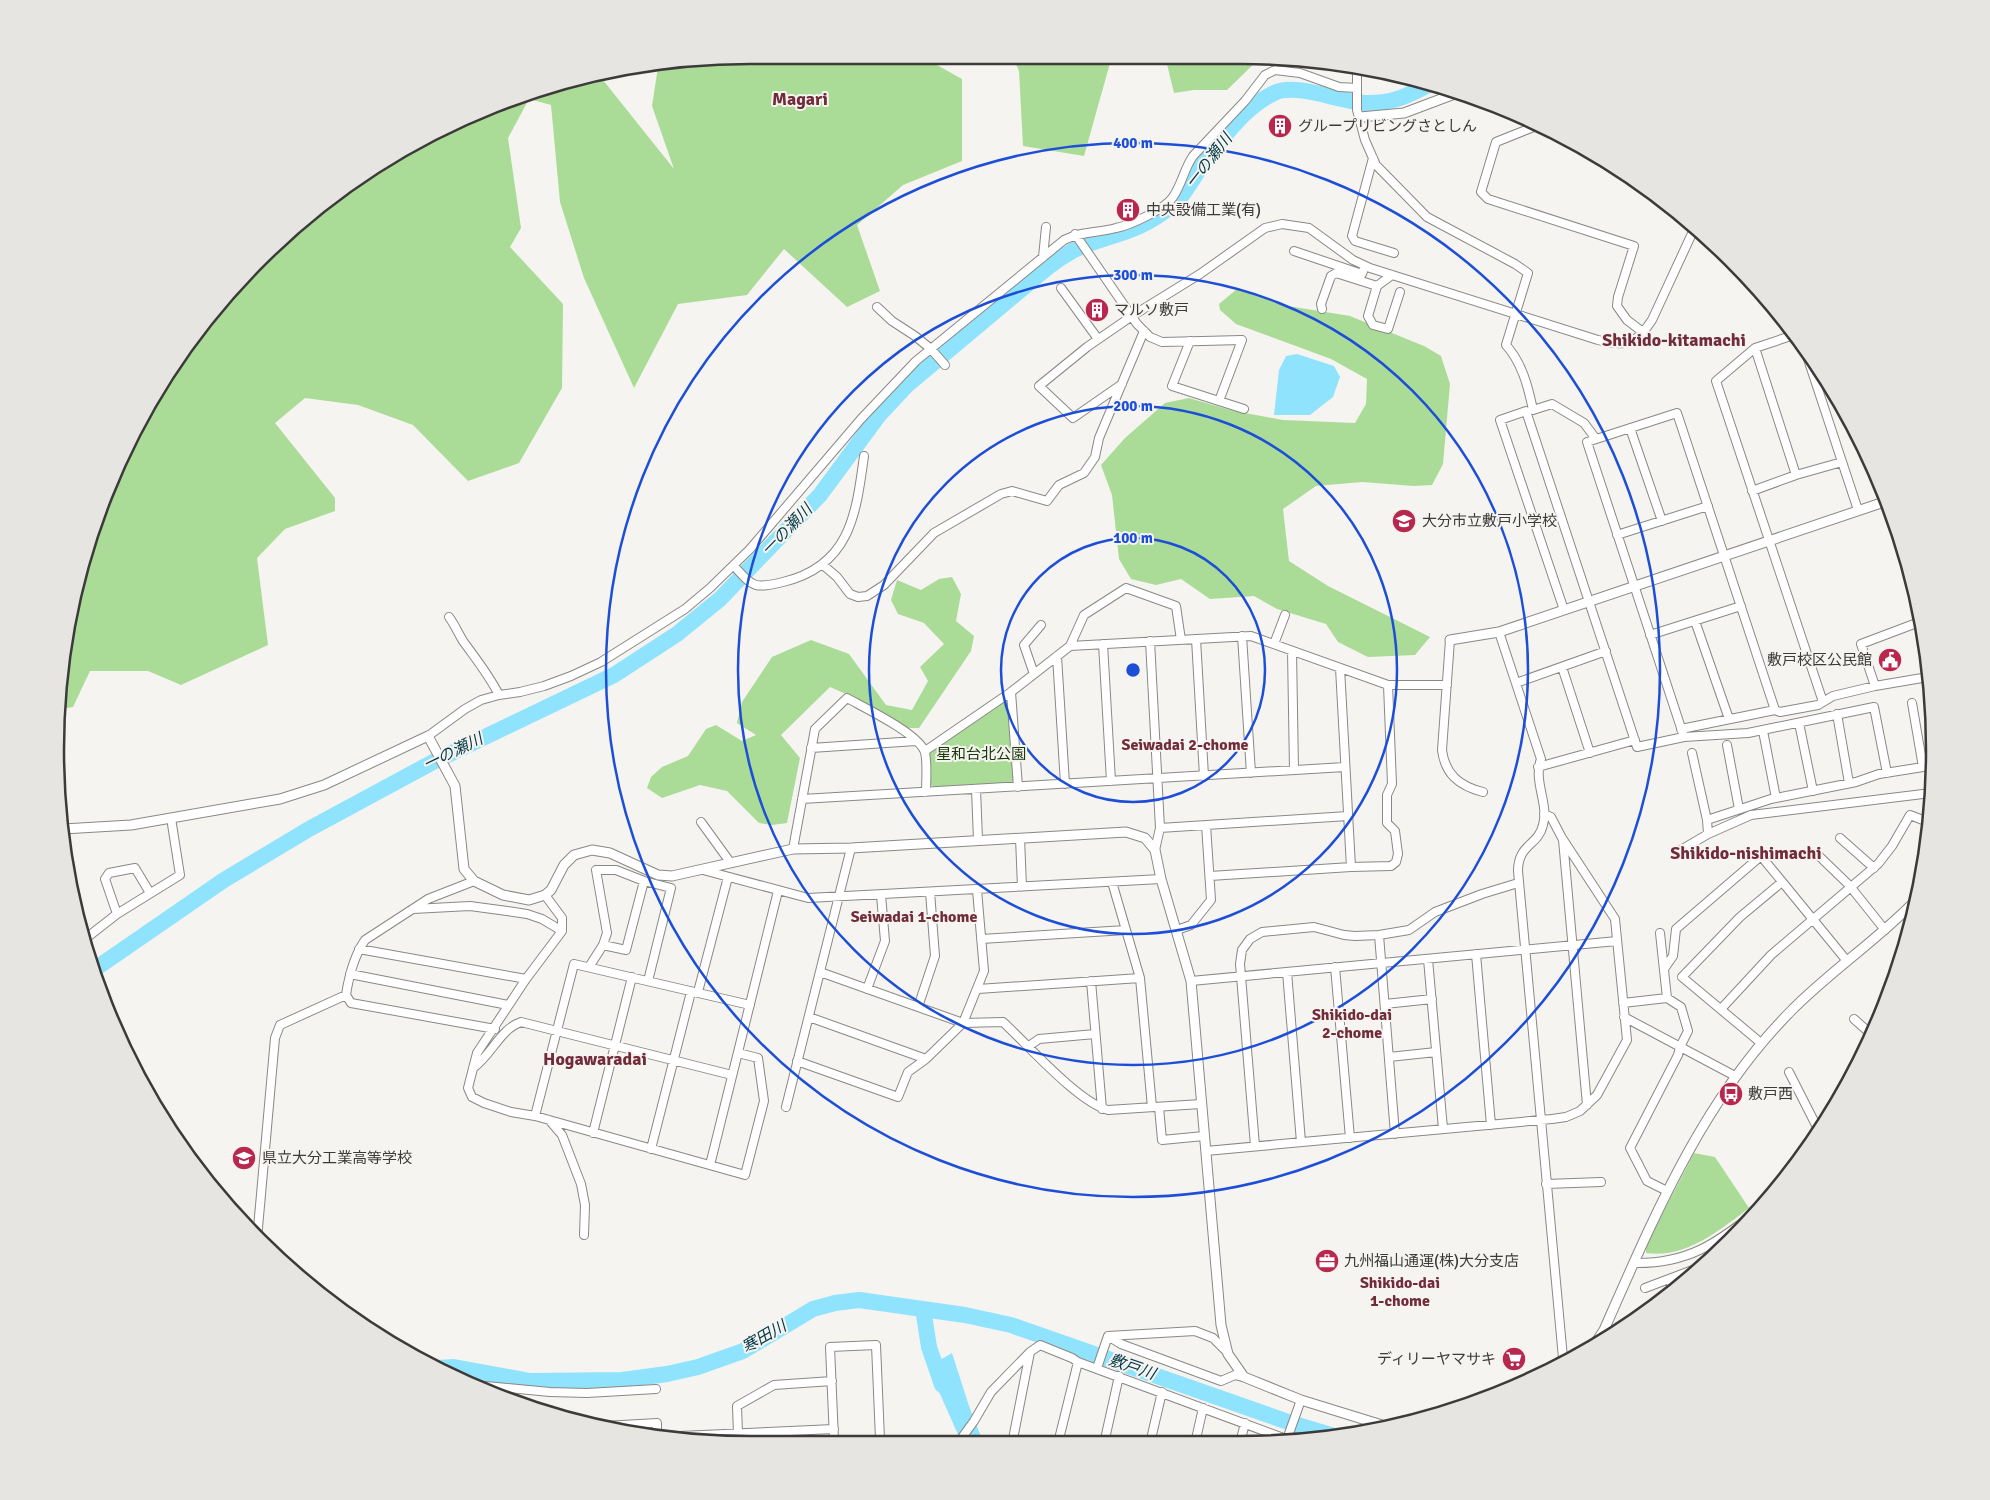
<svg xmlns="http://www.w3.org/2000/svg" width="1990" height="1500" viewBox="0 0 1990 1500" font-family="Signika,'Noto Sans JP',sans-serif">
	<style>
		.green { fill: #aadc98 }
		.water { fill: #90e3fc }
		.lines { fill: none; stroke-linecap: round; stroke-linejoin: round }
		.river { stroke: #90e3fc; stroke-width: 16 }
		.minor-casing { stroke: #8a8885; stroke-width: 10 }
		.tertiary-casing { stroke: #8a8885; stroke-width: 11 }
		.minor { stroke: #fff; stroke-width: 8 }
		.tertiary { stroke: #fff; stroke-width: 9 }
		.ring { fill: none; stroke: #1d4ed8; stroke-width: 2.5 }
		.labels { text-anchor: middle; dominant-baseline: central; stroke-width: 4; stroke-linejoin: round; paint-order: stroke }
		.poi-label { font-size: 15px; fill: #3c3b3a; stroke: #f6f4f1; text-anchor: start }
		.park-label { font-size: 15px; fill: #183908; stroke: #f6f4f1 }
		.water-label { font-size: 16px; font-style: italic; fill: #033845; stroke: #f6f4f1 }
		.neighbourhood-label { font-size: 16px; font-weight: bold; fill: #722c39; stroke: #f6f4f1 }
		.quarter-label { font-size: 18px; font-weight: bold; fill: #722c39; stroke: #f6f4f1 }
		.rim { fill: none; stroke: #3c3b3a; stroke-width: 2.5 }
		.centre { fill: #1d4ed8; stroke: #f6f4f1; stroke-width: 2.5 }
		.ring-label { font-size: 15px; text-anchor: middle; font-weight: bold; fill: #1d4ed8; stroke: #f6f4f1; stroke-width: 4; stroke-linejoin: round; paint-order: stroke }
	</style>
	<rect width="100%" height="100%" fill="#f6f4f1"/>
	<path class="green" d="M 750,55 L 919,55 L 962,79 L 962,161 L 903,185 L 857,225 L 880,291 L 847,307 L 784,249 L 747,295 L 678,304 L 634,388 L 584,278 L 560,202 L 551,105 L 529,99 L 508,138 L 521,228 L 510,247 L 563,304 L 562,388 L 519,463 L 468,481 L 413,425 L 358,405 L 305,398 L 275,423 L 335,498 L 335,511 L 285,529 L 257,558 L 268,645 L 181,685 L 148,671 L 90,671 L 73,707 L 62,709 L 68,614 L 127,442 L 172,364 L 258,259 L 402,148 L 570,79 L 599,75 L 674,169 L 652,106 L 658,67 Z
		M 1012,56 L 1112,56 L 1084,156 L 1023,146 L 1019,71 Z
		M 1165,56 L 1262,56 L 1227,90 L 1194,90 L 1174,93 Z
		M 1237,289 L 1282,305 L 1350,316 L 1424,346 L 1441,356 L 1450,384 L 1443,464 L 1432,485 L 1414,486 L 1362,482 L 1316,486 L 1283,509 L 1289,561 L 1328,586 L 1430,637 L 1415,655 L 1368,657 L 1338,642 L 1326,624 L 1277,609 L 1254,596 L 1210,599 L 1181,579 L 1156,585 L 1131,579 L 1119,559 L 1112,495 L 1101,465 L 1125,438 L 1165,403 L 1189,398 L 1234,411 L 1283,420 L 1355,423 L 1366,404 L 1367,379 L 1331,359 L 1236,324 L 1220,310 L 1219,304 Z
		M 952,577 L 961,594 L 956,621 L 974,636 L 971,651 L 919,728 L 907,728 L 855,698 L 830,687 L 781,735 L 800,758 L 787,823 L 772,825 L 759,823 L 727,791 L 700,785 L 662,798 L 647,788 L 651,777 L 662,767 L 688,756 L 706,729 L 716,725 L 742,741 L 756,735 L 737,723 L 742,702 L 772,657 L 811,640 L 849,654 L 886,705 L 912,710 L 928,681 L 920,667 L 944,644 L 924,623 L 898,614 L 891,600 L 897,580 L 921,590 L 939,579 Z
		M 1005,701 L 1009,702 L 1014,780 L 1011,783 L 934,787 L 931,785 L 929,756 L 931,751 Z
		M 1694,1153 L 1715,1157 L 1749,1208 C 1720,1230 1685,1259 1646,1253 L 1646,1245 Z"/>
	<path class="water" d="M 1297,354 L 1334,366 L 1340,377 L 1333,397 L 1310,415 L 1274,415 L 1279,370 L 1286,356 Z
		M 952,1353 L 969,1406 L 982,1439 L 960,1439 L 928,1367 Z"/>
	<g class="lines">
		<path class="river" d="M 92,971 L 224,880 L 309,829 L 435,761 L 614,675 L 677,634 L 720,599 L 820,495 L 879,415 L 907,385 L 1048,267 C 1056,261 1065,255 1074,250 C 1109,234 1138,234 1170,207 C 1183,197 1191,182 1200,168 C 1220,141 1243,108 1274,93 C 1298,82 1341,103 1368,103 C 1395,103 1409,95 1432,83
			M 923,1309 L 929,1347 L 942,1385
			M 438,1368 L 454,1367 L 530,1381 L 622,1380 L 667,1374 L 698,1367 L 743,1351 L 813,1309 L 835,1303 L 859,1300 L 965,1315 L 1011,1325 L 1291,1423 L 1337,1437"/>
		<g class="minor-casing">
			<path id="minor" d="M 1357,68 L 1357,110 L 1365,140 L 1376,165 L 1427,217 L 1515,264 L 1528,273 L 1506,345 C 1522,363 1528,386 1533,410 L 1552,404 L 1584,423 L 1596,439
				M 1541,124 L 1496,142 L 1481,192 L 1488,199 L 1634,246 L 1618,297 L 1617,306 L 1627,320 L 1644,333
				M 1373,158 L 1352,236 L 1355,241 L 1394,253
				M 1075,234 L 1137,324 L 1150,337 L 1162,342 L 1242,340 L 1219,401
				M 1294,251 L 1362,274 L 1365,266
				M 1043,257 L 1046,227
				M 1392,275 L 1377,286 L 1368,316 L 1373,325 L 1388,329 L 1400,292
				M 1061,288 L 1098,339
				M 877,307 L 892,321 L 915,336 L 931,349 L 945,365
				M 1322,309 L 1321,304 L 1331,276 L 1336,273 L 1377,286
				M 1794,335 L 1755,348 L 1716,381 L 1823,702
				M 1190,341 L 1172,386 L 1244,409
				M 1804,347 L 1858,510
				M 1755,348 L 1796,475
				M 1122,384 L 1073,418 L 1039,386 L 1087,347 L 1132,316 L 1200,274 L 1265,228 L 1282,224 L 1309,228 L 1353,260 L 1370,268 L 1598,340 C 1626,347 1636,345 1652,320 L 1695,227
				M 1630,428 L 1662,521
				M 1752,491 L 1796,475 L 1842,462
				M 1617,535 L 1708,506
				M 823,565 L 837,577 L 850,594 L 858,597 L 867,596 L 884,585 L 934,533 L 1001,494 L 1012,491 L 1047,501 L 1059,485 L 1084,473 L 1095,457 L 1099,438 L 1144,331
				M 734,566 C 753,587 754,589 783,582 C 850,566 856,515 864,456
				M 1564,610 L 1500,420 L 1526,411 L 1637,747 L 1684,737 L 1748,733 L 1874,707 L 1887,773
				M 449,617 C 455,625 458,633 463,641 C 476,659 489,675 499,695
				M 1695,621 L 1729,719
				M 1499,632 L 1541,759 C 1533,782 1549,803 1543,825 C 1538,846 1518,844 1518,871 L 1563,1358 L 1564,1361
				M 1650,635 L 1741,606
				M 1242,636 L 1251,773
				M 1196,639 L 1204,776
				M 1450,640 L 1442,750 C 1445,774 1459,786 1483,792
				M 1150,641 L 1160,828 L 1155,850
				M 1103,644 L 1111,781
				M 1274,644 L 1285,615
				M 1070,646 L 1251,636 L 1388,685 L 1447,685
				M 1292,651 L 1294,770
				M 1057,656 L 1065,784
				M 1562,667 L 1590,753
				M 1340,668 L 1351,867
				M 1034,674 L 1024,645 L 1041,625
				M 1516,683 L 1606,651
				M 1875,686 L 1861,644 L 1922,621
				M 1011,692 L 1018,787
				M 1837,714 L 1849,783
				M 1799,723 L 1813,791
				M 1681,729 L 1775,710 L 1780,712 L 1818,705 L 1833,696 L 1875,686 L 1928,677
				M 1763,731 L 1776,798
				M 428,736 L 465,709 L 481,700 L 499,695 L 520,692 L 544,686 L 571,676 L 601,662 L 685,609 L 710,588 L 750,549 L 861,419 L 916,361 L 1064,240 C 1081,231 1098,233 1116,228 C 1131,225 1165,209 1173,197 C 1182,184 1184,169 1193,156 L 1245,101 L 1265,75 L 1275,70 L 1300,73 L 1339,87 L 1357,88
				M 1684,737 L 1587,442 L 1677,413 L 1775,710
				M 1727,745 L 1739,809
				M 811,748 L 916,741
				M 925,751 L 1011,692 L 1070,646 L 1084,615 L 1126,588 L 1176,606 L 1181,640
				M 1692,753 L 1707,820
				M 1538,767 L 1635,740
				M 976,789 L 978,840
				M 802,799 L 1345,767
				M 701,822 L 730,862
				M 1160,828 L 1348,816
				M 1708,834 L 1707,820 L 1771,799 L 1856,782 L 1879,774 L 1923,767 L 1912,703
				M 1020,838 L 1022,887
				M 1840,838 L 1874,868
				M 1563,840 L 1587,1105
				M 793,849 L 815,729 L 847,698 C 865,708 915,732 924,750 C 928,757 926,782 926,792
				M 1679,851 L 1708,834 L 1751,815 L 1931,793
				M 1818,855 L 1849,885 L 1885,930
				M 703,870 L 808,898 L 1161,879
				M 1210,876 L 1351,867 L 1391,866 L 1396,862 L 1398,854 L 1395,831 L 1387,823 L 1387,795 L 1392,784 L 1388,685
				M 474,881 L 428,899 L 365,940 C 354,956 349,975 346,995 L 351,1003 L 495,1029
				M 1112,882 L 1140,978 L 1152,1107
				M 545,895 L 562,918 L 562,931 L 526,979 L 477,1053 L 468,1088 L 472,1097 L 484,1103 L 511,1112 L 535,1116 L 745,1175 L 764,1101 L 758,1058 L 738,1053
				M 413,909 L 470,906 L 507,911 L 527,914 L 542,919 L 562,931
				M 117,914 L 105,879 L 109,873 L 135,868 L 150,893
				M 1177,930 L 1191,925 L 1211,900 L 1206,825
				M 1660,933 L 1667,998
				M 1379,935 L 1395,1134
				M 85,939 L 117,914 L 180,875 L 171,818
				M 981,939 L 1126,930
				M 603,945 L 626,950 L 644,881
				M 359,949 L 526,979
				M 1476,954 L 1491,1125
				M 1428,959 L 1443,1129
				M 589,967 L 603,945 L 607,933 L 596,870 L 616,870 L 644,881 L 671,888 L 648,981
				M 1335,967 L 1350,1138
				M 1664,969 L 1673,956 L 1676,929 L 1761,856 L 1847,961
				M 820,972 L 963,1023 L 984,971 L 977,890
				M 1287,972 L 1301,1142
				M 350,974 L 508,1005
				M 1091,981 L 1102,1109
				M 1191,981 L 1617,941
				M 699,988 L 728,877
				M 867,989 L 885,941 L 881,895
				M 978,989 L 1140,978
				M 1623,1003 L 1667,998 L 1681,1007 L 1688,1031 L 1680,1047 L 1678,1055 L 1630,1148 L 1647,1181 L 1667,1191
				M 1385,1004 L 1432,999
				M 918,1007 L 935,956 L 930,892
				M 1721,1009 L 1771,955 L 1878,864 L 1892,846 L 1910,815 L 1928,822
				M 809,1017 L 926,1059
				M 1624,1017 L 1735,1076
				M 1854,1019 L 1872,1035
				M 1761,1043 L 1682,977 L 1740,917 L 1782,882
				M 1029,1046 L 1039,1039 L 1095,1034
				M 1389,1057 L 1436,1052
				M 797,1061 L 898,1097 L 908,1072 L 926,1059 L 963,1023 L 1003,1022 C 1028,1045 1078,1102 1108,1110 L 1201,1104
				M 473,1068 C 491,1056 500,1029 521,1022 L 732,1075
				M 1789,1072 L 1820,1133
				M 786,1107 L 851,848
				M 1159,1107 L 1162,1140 L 1204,1136
				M 535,1116 L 574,964 L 750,1005
				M 549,1120 L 562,1135 L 581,1184 L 585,1205 L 584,1235
				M 593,1133 L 632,977
				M 1255,1146 L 1240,964 L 1242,950 L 1250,939 L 1262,932 L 1314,927 L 1344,935 L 1355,936 L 1379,935 L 1409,930 L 1435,912 L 1482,894 L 1518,883
				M 651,1149 L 691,992
				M 1206,1151 L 1552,1119 L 1566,1117 L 1580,1111 L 1597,1095 L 1627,1040 L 1615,919 L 1562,838 L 1551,817 L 1544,814
				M 710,1165 L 778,891
				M 1546,1184 L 1601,1182
				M 257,1239 L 275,1038 L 280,1025 L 346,995
				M 1634,1263 C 1687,1264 1716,1244 1756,1212
				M 1671,1279 L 1672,1290
				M 1645,1288 L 1698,1268
				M 1108,1336 L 1121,1344 L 1221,1381 L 1235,1375 L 1244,1377
				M 1097,1368 L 1108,1336 L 1195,1331 L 1213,1338 L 1227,1352
				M 475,1385 L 550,1392 L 587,1393 L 656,1389
				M 604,1426 L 657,1423 L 657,1439
				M 738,1434 L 737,1406 L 774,1385 L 832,1381
				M 657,1437 L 834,1429
				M 834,1439 L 830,1347 L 876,1345 L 880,1439
				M 961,1439 L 974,1421 L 991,1392 L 1030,1352
				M 1013,1439 L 1030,1352 L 1040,1345 L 1072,1358 L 1078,1362 L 1286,1439
				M 1059,1439 L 1078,1362
				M 1105,1439 L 1119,1376
				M 1151,1439 L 1162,1392
				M 1196,1439 L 1203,1408
				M 1241,1439 L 1245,1423
				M 1287,1439 L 1301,1400"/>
		</g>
		<g class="tertiary-casing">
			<path id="tertiary" d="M 1360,117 L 1404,113 L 1457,93
				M 1450,640 L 1499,632 L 1887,501
				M 63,829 L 131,825 L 280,799 L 324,785 L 428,736 L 455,786 L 464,869 L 474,881 L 503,895 L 529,900 L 545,895 L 551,890 L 564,865 L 574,855 L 592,850 L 610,853 L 658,875 L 672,876 L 793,849 L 851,848 L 1126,832 L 1145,838 L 1155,850 L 1161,879 L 1191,981 L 1221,1325 L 1228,1354 L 1244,1377 L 1301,1400 L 1382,1425
				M 1594,1345 L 1604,1330 C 1654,1217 1702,1101 1790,1012 C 1830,971 1878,940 1917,899"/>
		</g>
		<use href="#minor" class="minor"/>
		<use href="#tertiary" class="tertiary"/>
	</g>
	<g class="ring">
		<circle cx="1133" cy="670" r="132"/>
		<circle cx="1133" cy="670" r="264"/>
		<circle cx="1133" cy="670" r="395"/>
		<circle cx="1133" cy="670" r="527"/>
	</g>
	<defs>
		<g id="building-disc" transform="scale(1.25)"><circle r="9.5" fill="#b8274e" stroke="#f6f4f1"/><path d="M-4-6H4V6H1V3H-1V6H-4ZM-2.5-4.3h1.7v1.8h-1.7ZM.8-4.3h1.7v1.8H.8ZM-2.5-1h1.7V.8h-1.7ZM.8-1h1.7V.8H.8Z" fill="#fff"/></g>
		<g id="school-disc" transform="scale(1.25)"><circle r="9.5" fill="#b8274e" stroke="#f6f4f1"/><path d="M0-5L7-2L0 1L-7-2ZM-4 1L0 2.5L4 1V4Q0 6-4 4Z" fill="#fff"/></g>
		<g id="civic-disc" transform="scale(1.25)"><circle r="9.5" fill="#b8274e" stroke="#f6f4f1"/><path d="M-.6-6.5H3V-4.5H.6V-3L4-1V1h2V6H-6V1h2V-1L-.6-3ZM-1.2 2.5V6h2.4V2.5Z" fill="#fff"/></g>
		<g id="bus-disc" transform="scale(1.25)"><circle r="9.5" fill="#b8274e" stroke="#f6f4f1"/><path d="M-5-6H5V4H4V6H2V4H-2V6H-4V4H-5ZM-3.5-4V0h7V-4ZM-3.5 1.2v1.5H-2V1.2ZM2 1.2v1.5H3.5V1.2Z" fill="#fff"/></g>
		<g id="office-disc" transform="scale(1.25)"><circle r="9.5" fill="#b8274e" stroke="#f6f4f1"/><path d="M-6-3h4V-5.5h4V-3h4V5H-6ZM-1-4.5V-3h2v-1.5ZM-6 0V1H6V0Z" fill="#fff"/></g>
		<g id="supermarket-disc" transform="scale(1.25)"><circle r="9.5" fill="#b8274e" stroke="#f6f4f1"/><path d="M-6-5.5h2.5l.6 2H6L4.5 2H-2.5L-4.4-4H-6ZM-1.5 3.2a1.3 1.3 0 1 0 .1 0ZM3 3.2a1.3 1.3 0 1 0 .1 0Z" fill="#fff"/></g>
	</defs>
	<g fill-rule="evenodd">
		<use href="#building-disc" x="1280" y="126"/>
		<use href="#building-disc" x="1128" y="210"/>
		<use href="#building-disc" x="1097" y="310"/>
		<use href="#school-disc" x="1404" y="521"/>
		<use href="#civic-disc" x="1890" y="660"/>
		<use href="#bus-disc" x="1731" y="1094"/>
		<use href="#school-disc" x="244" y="1158"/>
		<use href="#office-disc" x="1327" y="1261"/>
		<use href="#supermarket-disc" x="1514" y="1359"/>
	</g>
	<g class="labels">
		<g class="poi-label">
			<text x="1298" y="126">グループリビングさとしん</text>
			<text x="1146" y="210">中央設備工業(有)</text>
			<text x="1114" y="310">マルソ敷戸</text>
			<text x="1422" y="521">大分市立敷戸小学校</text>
			<text x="1872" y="660" text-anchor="end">敷戸校区公民館</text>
			<text x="1748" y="1094">敷戸西</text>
			<text x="262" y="1158">県立大分工業高等学校</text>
			<text x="1344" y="1261">九州福山通運(株)大分支店</text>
			<text x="1496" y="1359" text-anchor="end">ディリーヤマサキ</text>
		</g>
		<g class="park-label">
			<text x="981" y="754">星和台北公園</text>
		</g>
		<g class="water-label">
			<text transform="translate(1209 161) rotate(-52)">一の瀬川</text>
			<text transform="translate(787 530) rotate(-46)">一の瀬川</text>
			<text transform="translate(453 752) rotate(-26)">一の瀬川</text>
			<text transform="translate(764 1337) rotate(-30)">寒田川</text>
			<text transform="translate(1132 1367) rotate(19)">敷戸川</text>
		</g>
		<g class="neighbourhood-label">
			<text x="1185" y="745">Seiwadai 2-chome</text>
			<text x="914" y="917">Seiwadai 1-chome</text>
			<text x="1352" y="1015">Shikido-dai<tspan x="1352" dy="18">2-chome</tspan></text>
			<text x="1400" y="1283">Shikido-dai<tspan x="1400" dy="18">1-chome</tspan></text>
		</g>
		<g class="quarter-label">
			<text x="800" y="99">Magari</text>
			<text x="1674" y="340">Shikido-kitamachi</text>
			<text x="1746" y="853">Shikido-nishimachi</text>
			<text x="595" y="1059">Hogawaradai</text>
		</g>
	</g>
	<path d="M0 0H1990V1500H0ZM750 64H1240A686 686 0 0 1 1926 750V750A686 686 0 0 1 1240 1436H750A686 686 0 0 1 64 750V750A686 686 0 0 1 750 64Z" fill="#e7e5e2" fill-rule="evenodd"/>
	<path class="rim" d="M750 64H1240A686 686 0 0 1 1926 750V750A686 686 0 0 1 1240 1436H750A686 686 0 0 1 64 750V750A686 686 0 0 1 750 64Z"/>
	<circle cx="1133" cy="670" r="8" class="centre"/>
	<g class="ring-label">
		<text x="1133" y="148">400 m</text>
		<text x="1133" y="280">300 m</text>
		<text x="1133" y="411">200 m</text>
		<text x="1133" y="543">100 m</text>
	</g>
</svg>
